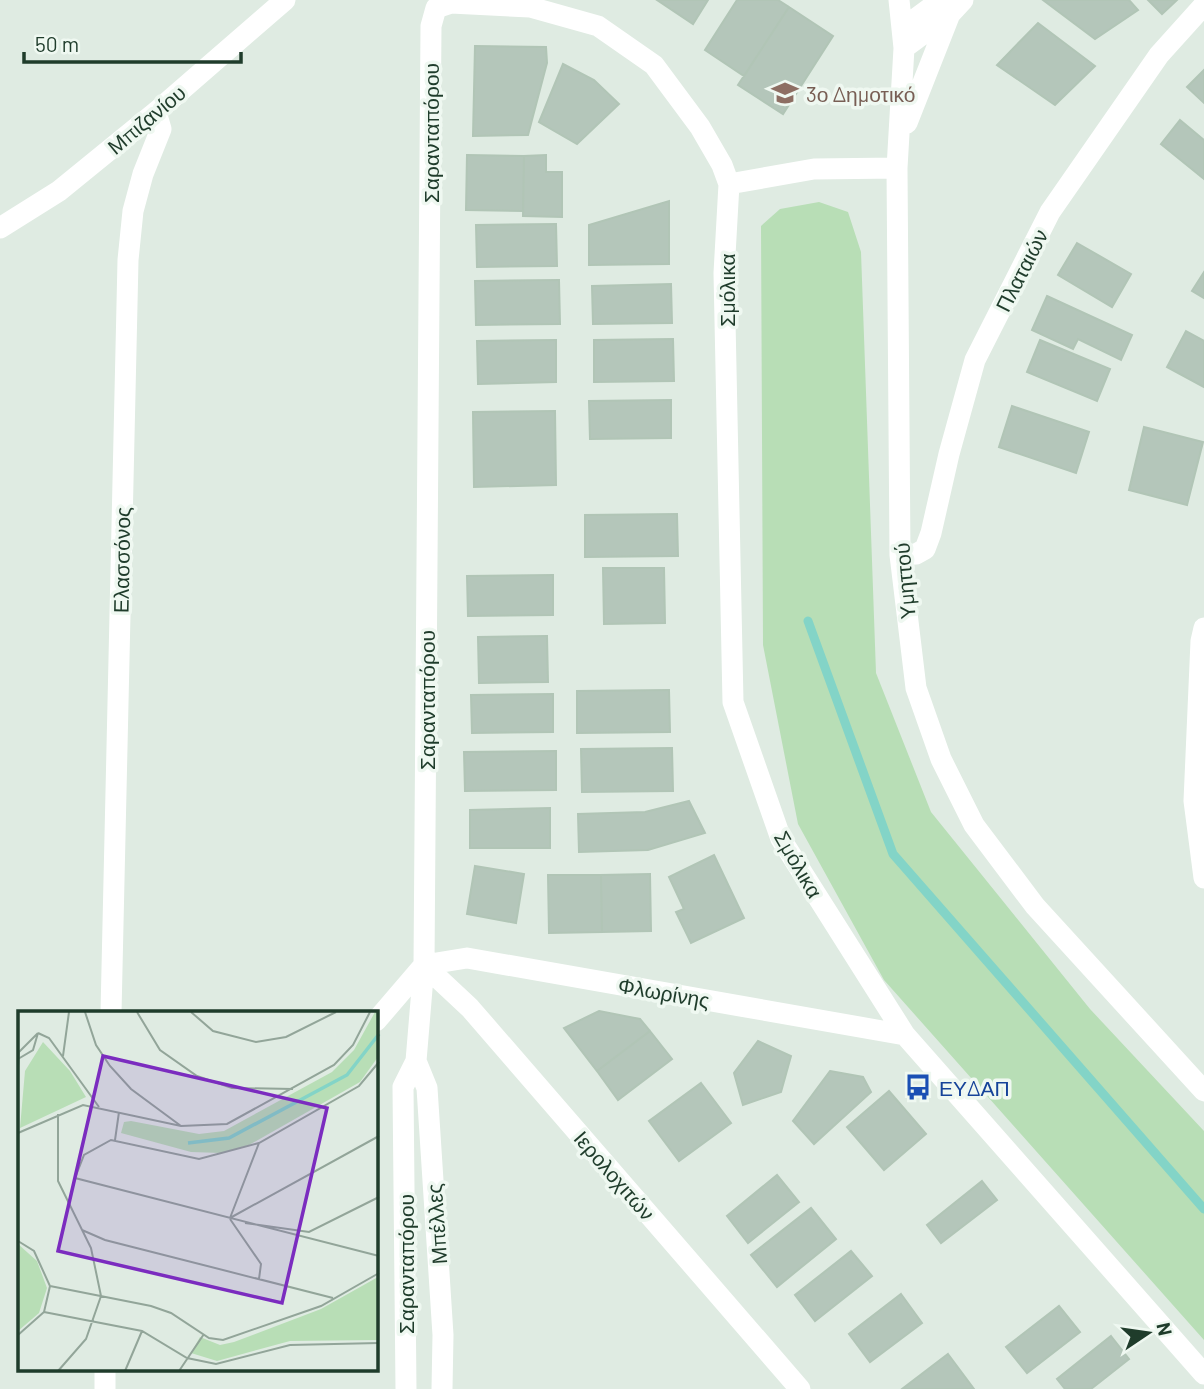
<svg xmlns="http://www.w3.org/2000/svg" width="1204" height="1389" viewBox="0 0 1204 1389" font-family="Barlow,sans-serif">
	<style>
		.green { fill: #b8deb6 }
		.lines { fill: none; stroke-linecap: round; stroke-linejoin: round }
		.stream { stroke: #83d4c7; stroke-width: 9 }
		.building { fill: #b4c6ba; stroke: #b1c5b6; stroke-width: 2 }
		.minor { stroke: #fff; stroke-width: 21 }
		.labels { text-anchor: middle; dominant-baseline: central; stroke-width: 7; stroke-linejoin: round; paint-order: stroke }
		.education-label { font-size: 21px; fill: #785e54; stroke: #eff8f1; text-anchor: start }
		.street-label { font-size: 21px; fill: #1f3c2b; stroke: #eff8f1 }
		.transit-label { font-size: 21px; fill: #164399; stroke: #eff8f1; text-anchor: start }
		.inset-river { fill: none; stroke: #83d4c7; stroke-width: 3.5 }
		.inset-road { fill: none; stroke: #92a599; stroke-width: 2 }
		.view { fill: #7b2cbf; fill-opacity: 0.15; stroke: #7b2cbf; stroke-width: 3.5 }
		.inset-edge { fill: none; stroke: #1f3c2b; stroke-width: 3.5 }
	</style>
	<rect width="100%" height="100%" fill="#dfebe2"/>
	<path class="green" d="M 819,202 L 848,212 L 861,252 L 876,673 L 931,812 L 1090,1009 L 1204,1131 L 1204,1340 L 884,980 L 798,824 L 763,645 L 761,226 L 780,209 Z"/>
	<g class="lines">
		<path class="stream" d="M 808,621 L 893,854 L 1204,1209"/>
	</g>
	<path class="building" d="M 657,0 L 708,0 L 693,24 Z
		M 737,0 L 778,0 L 789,7 L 744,76 L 705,50 Z
		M 1043,0 L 1129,0 L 1138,10 L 1095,39 Z
		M 1148,0 L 1177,0 L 1162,14 Z
		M 789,7 L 833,36 L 783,114 L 738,85 Z
		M 1038,23 L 1095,66 L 1055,105 L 997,65 Z
		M 475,46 L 546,47 L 547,63 L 528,135 L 473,136 Z
		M 563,64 L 594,80 L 619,104 L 577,144 L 539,122 Z
		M 1204,70 L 1204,103 L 1187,87 Z
		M 1180,120 L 1204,140 L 1204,179 L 1161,144 Z
		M 467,155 L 524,156 L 523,211 L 466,210 Z
		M 546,155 L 546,172 L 562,172 L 562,217 L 523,216 L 524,156 Z
		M 669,201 L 669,264 L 589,265 L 589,225 Z
		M 556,224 L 557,266 L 477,267 L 476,225 Z
		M 1077,243 L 1131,274 L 1112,307 L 1058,275 Z
		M 1204,272 L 1204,298 L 1192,291 Z
		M 559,280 L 560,324 L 476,325 L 475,281 Z
		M 671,284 L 672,323 L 593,324 L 592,286 Z
		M 1047,296 L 1132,335 L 1121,360 L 1078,339 L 1073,349 L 1032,330 Z
		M 1186,331 L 1204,341 L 1204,387 L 1167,367 Z
		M 673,339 L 674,381 L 594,382 L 594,340 Z
		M 556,340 L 556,382 L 478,384 L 477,341 Z
		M 1040,340 L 1110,369 L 1097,401 L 1027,372 Z
		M 671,400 L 671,438 L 590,439 L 589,401 Z
		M 1012,406 L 1089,432 L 1076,473 L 999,447 Z
		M 555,411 L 556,485 L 474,487 L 473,412 Z
		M 1144,427 L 1203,442 L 1187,505 L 1129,490 Z
		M 677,514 L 678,556 L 585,557 L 585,515 Z
		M 603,568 L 664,568 L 665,623 L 604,624 Z
		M 553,575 L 553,615 L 468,616 L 467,576 Z
		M 547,636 L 548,682 L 479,683 L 478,637 Z
		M 669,690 L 670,732 L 577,733 L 577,691 Z
		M 553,694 L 553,732 L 472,733 L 471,695 Z
		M 672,748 L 673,791 L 582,792 L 581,749 Z
		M 556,751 L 556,790 L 465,791 L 464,752 Z
		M 689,801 L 705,833 L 648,850 L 579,852 L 578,814 L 645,812 Z
		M 550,808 L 550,848 L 470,848 L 470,810 Z
		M 714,855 L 744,918 L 691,943 L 676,912 L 684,909 L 669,877 Z
		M 475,866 L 524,874 L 516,923 L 467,914 Z
		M 650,874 L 651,931 L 602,932 L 601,875 Z
		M 548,875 L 601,875 L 602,932 L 549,933 Z
		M 599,1011 L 640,1019 L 650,1031 L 597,1071 L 564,1028 Z
		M 650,1031 L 672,1059 L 618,1100 L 597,1071 Z
		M 758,1041 L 791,1056 L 781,1092 L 743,1105 L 734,1073 Z
		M 830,1071 L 863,1077 L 871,1092 L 814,1144 L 793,1121 Z
		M 701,1083 L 731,1123 L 679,1161 L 649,1121 Z
		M 889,1091 L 926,1134 L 884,1170 L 847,1127 Z
		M 777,1175 L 799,1202 L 748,1243 L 727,1216 Z
		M 982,1181 L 997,1200 L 941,1243 L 927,1225 Z
		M 811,1208 L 836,1239 L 777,1287 L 751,1255 Z
		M 851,1251 L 872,1276 L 815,1321 L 795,1295 Z
		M 901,1294 L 922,1323 L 870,1362 L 849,1334 Z
		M 1059,1306 L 1080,1332 L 1027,1373 L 1006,1347 Z
		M 1111,1336 L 1129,1359 L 1091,1389 L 1065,1389 L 1057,1379 Z
		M 948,1354 L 974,1389 L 902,1389 Z"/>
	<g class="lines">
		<path class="minor" d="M 899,0 L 904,48 L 897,168 L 900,555 L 916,688 L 941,759 L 974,825 L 1035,906 L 1204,1091
			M 903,28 L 941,0
			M 904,48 L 950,14 L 963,0
			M 907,123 L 950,14
			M 729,184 L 814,169 L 897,168
			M 0,228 L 59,191 L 156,112 L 285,0
			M 900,555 L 916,554 L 925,549 L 931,533 L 949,454 L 975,360 L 1050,212 L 1159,55 L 1204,5
			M 1204,628 L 1201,641 L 1194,801 L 1204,878
			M 424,965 L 470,1008 L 800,1389
			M 424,965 L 467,958 L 905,1035
			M 111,1013 L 128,260 L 133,211 L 143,174 L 161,129 L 156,112
			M 376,1021 L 424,965
			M 416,1061 L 427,1088 L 443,1335 L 442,1389
			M 105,1389 L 105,1370
			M 406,1389 L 403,1087 L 416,1061 L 424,965 L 431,26 L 436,8 L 451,3 L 530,7 L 598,26 L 654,65 L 700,127 L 722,165 L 729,184 L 724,273 L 733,702 L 781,839 L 905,1035 L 1204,1374"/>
	</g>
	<defs>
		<g id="school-bare" transform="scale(2.1)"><path d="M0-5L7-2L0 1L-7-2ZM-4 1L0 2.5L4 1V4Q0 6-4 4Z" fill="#8d6e63" stroke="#eff8f1" stroke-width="2.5" paint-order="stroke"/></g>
		<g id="bus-bare" transform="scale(2.1)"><path d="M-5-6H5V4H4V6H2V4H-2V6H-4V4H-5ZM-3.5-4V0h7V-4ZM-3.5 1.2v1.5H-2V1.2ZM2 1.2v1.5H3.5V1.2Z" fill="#1a4fb4" stroke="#eff8f1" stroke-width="2.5" paint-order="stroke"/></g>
	</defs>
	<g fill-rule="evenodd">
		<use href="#school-bare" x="785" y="93"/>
		<use href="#bus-bare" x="918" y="1087"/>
	</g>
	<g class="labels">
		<g class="education-label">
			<text x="806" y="93">3ο Δημοτικό</text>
		</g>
		<g class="street-label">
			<text transform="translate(146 119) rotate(-40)">Μπιζανίου</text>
			<text transform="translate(430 133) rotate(-90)">Σαρανταπόρου</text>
			<text transform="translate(1021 270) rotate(-63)">Πλαταιών</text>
			<text transform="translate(726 290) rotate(-90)">Σμόλικα</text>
			<text transform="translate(121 560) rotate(-89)">Ελασσόνος</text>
			<text transform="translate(904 581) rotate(-95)">Υμηττού</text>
			<text transform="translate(426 700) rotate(-90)">Σαρανταπόρου</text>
			<text transform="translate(799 864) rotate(60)">Σμόλικα</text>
			<text transform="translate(664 992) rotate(10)">Φλωρίνης</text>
			<text transform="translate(615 1175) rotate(49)">Ιερολοχιτών</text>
			<text transform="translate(436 1224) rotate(-94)">Μπέλλες</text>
			<text transform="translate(405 1264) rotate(-90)">Σαρανταπόρου</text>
		</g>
		<g class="transit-label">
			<text x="939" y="1087">ΕΥΔΑΠ</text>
		</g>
	</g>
	<g transform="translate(18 1011)">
		<rect width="360" height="360" fill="#dfebe2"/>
		<path d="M 357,1 L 360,1 L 360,46 L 342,71 L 231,134 L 203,142 L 173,141 L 103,122 L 106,111 L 113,110 L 181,123 L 206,120 L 314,61 L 336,39 ZM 25,31 L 52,60 L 68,86 L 2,117 L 7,60 ZM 0,233 L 19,250 L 29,277 L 21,302 L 0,320 ZM 360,266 L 360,329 L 272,330 L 199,350 L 173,342 L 182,326 L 202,334 L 216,331 L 303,298 Z" fill="#b8deb6"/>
		<path class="inset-river" d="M 170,132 L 211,127 L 329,64 L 361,23"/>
		<path class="inset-road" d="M 67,1 L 78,34 L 92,55 L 113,78 L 163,115M 119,1 L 142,39 L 179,65 L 214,77 L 275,78M 173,1 L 195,20 L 238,31 L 268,26 L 318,1M 20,22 L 31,27 L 81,96M 45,45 L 51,1M 0,48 L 15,39 L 20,22M 361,51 L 341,75 L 241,132 L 181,148 L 93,129 L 66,144 L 57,167 L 361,245M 0,55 L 1,41 L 20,22M 0,122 L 65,94 L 163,115 L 209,113 L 316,54 L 335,34 L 352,1M 97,129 L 101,101M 212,207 L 361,125M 212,207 L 241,132M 212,208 L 243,253 L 241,268M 227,212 L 291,221 L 361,186M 64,219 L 87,229 L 315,287M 0,230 L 16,240 L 32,275 L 26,301 L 0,324M 32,275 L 133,295 L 153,302 L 191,327 L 205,329 L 303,295 L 361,262M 26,301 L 124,320 L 169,347 L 198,353 L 272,334 L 361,332M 40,360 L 68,328 L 83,285 L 73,237 L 40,170 L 40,103M 107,360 L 124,320M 161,360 L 186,323"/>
		<path class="view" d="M 85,45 L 309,97 L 264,292 L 40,240 Z"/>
		<rect width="360" height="360" class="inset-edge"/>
	</g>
	<g transform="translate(1148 1333) rotate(77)" stroke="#eff8f1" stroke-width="5" paint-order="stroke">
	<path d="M0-5L12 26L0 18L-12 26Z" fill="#1f3c2b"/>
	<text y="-10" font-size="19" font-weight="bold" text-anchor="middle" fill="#1f3c2b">N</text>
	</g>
	<path d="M24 52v10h217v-10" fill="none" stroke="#1f3c2b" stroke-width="3.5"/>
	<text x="35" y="52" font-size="21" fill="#1f3c2b" stroke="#eff8f1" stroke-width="5" paint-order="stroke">50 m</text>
</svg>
